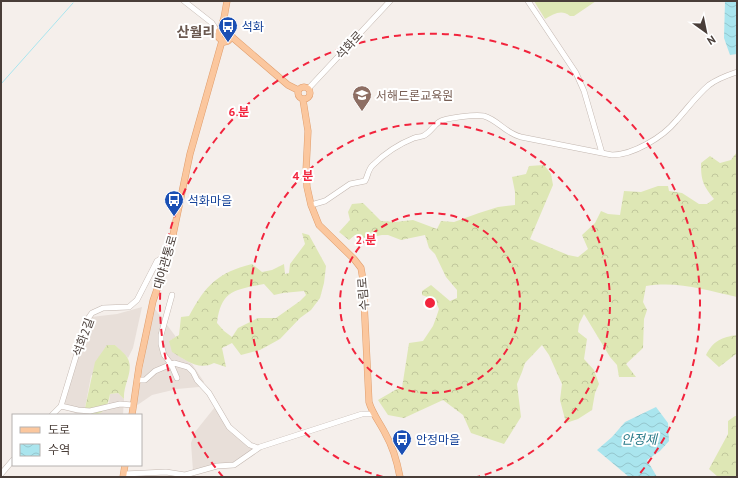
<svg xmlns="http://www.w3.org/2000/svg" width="738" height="478" viewBox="0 0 738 478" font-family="'PT Sans','Noto Sans KR',sans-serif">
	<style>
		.residential { fill: #e8dfd9 }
		.forest { fill: url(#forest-crowns); fill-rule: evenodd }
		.garden { fill: #dee7b5 }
		.water { fill: url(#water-waves) }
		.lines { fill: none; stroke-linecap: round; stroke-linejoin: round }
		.stream { stroke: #aae5ee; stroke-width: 1 }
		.minor-casing { stroke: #c3b7b0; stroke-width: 6 }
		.major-casing { stroke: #e09e6d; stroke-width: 7 }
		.minor { stroke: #fff; stroke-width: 5 }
		.major { stroke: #fbc79e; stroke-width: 6 }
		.ring { fill: none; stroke: #f2243d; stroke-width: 2; stroke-dasharray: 7 5 }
		.labels { text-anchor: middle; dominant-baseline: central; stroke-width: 4; stroke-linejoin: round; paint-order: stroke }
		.transit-label { font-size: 12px; fill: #164399; stroke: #fff; text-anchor: start }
		.street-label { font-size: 12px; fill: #493e39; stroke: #fff }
		.education-label { font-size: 12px; fill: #785e54; stroke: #fff; text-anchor: start }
		.water-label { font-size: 13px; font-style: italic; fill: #2b7c8a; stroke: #fff }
		.quarter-label { font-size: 14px; font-weight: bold; fill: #6b5950; stroke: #fff }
		.centre { fill: #f2243d; stroke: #fff; stroke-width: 2 }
		.ring-label { font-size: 12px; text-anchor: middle; font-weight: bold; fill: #f2243d; stroke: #fff; stroke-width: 4; stroke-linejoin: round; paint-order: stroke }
	</style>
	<defs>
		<pattern id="forest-crowns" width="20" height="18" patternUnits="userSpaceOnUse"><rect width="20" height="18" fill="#dee7b5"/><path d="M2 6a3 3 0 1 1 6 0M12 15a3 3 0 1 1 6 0" fill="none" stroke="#c0c79c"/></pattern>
		<pattern id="water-waves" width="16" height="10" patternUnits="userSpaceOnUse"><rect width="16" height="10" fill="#aae5ee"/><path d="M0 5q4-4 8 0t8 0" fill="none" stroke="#94c6cd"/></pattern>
	</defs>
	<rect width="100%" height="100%" fill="#f5efeb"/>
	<path class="residential" d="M 142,307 L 133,348 L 128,358 L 115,345 L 91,376 L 85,408 L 92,415 L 80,415 L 61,408 L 87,325 L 91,317 L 117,314 Z
		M 155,309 L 176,337 L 169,341 L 182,358 L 192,364 L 204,382 L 199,387 L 177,389 L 152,395 L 136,406 L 147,343 Z
		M 118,393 L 124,399 L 123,415 L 97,415 L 105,410 L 109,403 L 110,394 Z
		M 215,407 L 221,417 L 255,449 L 233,464 L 193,471 L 191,443 L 195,432 Z"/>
	<path class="forest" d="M 737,152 L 737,297 C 705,290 679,281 646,286 L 643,302 L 647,310 L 644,319 L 643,348 L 626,364 L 636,377 L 619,377 L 617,365 L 610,357 L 584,314 L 579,324 L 578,332 L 587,339 L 584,359 L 594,370 L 599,384 L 595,393 L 592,410 L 578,419 L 566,423 L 560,400 L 562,384 L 549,355 L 542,345 L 525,363 L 522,372 L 517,384 L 521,417 L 504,444 L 471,433 L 463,415 L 443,400 L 404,418 L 388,415 L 378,400 L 397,389 L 402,388 L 409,343 L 423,341 L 433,326 L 436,318 L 439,309 L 435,300 L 422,295 L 422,291 L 431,285 L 450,301 L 457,298 L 457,290 L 446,277 L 435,254 L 429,248 L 425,235 L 401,240 L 388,235 L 382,235 L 366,238 L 355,235 L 349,240 L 339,232 L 350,220 L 348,212 L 352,204 L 363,203 L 381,221 L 395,222 L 413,220 L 437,229 L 441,221 L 454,222 L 479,213 L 498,207 L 515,205 L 515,192 L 512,177 L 526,174 L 529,166 L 544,165 L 551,174 L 553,185 L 530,239 L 568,255 L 578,257 L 588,249 L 582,235 L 595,223 L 601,211 L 608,214 L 620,215 L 624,191 L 641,192 L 658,186 L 668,186 L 669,191 L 682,193 L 699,204 L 707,204 L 714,199 C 703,185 701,181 701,163 L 710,156 L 720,163 L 731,160 Z
		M 302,233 L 309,235 L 326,266 L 324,283 L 320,298 L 311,310 L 300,318 L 280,339 L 260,350 L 241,355 L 232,343 L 222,348 L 226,367 L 214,363 C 198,371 186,360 172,352 L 169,341 L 179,335 L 181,317 L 189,316 C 206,285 217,273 252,264 L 262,272 L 272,270 L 284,264 L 285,274 L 289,273 L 290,264 L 305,244 ZM 264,284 L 274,295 L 283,293 L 304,291 L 306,295 L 300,301 L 276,318 L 258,318 L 238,328 L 232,337 L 224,331 L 217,323 C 221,290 235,290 264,284 Z
		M 737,335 L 737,354 L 736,354 L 719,367 L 706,355 C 713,341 722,337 737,335 Z
		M 107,345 L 115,345 C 119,349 126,354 128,359 C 134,372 123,384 124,399 L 118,393 L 110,394 C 108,405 105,415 92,415 L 85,408 L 95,362 Z
		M 735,416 L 737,416 L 737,477 L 718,477 L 709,469 L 728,434 L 728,421 Z"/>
	<path class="garden" d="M 534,1 L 596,1 L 574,16 L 570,16 C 561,9 554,14 545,19 Z"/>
	<path class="water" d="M 725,1 L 737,1 L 737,54 L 730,55 L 724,38 Z
		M 656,407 L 668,423 L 669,441 L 660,451 L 647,460 L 657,477 L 629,477 L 597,450 L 612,437 L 625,422 Z"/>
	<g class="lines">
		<path class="stream" d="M 1,84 L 73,3"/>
		<g class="minor-casing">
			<path id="minor" d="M 184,1 L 212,23 L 219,34
				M 528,1 L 576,73 L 584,91 L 602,153
				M 308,89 L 390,1
				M 311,205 L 325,201 L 350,184 L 365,181 C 368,176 368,169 373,165 C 384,154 399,144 414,138 C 417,137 420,137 423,136 C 430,133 433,126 439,122 C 445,118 476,114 484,116 C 498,120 505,133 521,137 L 612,155 C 633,155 663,137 676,121 C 687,109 697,95 709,85 C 717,79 728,75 737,72
				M 172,295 L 161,335 L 161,344 L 164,355 L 171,364 L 177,378
				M 137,380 L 145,380 L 155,371 L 174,363 L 188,367 L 193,372 L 197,380 L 209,393 L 229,427 L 250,445 L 258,448
				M 61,406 L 78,410 L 90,411 L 120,404 L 133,405
				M 52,415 L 61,406 L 87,320 L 92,313 L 103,308 L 129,307 L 137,300 L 157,261 L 169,254
				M 1,474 L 13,460
				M 124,474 L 166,472 L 185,475 L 217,466 L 234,465 L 260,447 L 362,414 L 374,414"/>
		</g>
		<g class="major-casing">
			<path id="major" d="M 219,31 L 223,28 L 228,28 L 231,31 L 232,37 L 228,41 L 224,42 L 219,38 L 219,33 L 224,18 L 227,1
				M 232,37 L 288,85 L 298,90
				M298 93a6 6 0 1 1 12 0a6 6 0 1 1-12 0Z
				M 303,100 L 308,131 L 306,171 L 307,187 L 311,205 L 319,225 L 354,259 L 361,268 L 363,280 L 369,402 C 372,413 380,423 385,433 C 393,447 397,461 400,477
				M 132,415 L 139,367 L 153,301 L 169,254 L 190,154 L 222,41
				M 123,477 L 125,465"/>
		</g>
		<use href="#minor" class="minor"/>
		<use href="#major" class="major"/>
	</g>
	<g class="ring">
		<circle cx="430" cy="303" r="90"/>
		<path d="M383 477A180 180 0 1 1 477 477"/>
		<path d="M223 477A270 270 0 1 1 637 477"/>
	</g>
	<defs>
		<g id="bus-pin" transform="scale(1)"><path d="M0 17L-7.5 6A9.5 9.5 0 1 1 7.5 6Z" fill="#1a4fb4" stroke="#fff"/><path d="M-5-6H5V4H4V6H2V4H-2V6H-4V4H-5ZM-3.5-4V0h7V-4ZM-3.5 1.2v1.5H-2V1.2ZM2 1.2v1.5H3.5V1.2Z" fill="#fff"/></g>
		<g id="school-pin" transform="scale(1)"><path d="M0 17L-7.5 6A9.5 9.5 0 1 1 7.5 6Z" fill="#8d6e63" stroke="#fff"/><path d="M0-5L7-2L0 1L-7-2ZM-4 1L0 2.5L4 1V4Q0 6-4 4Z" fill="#fff"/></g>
	</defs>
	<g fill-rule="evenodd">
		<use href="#bus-pin" x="228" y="26"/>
		<use href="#school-pin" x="362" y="95"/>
		<use href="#bus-pin" x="174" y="200"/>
		<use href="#bus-pin" x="402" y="439"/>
	</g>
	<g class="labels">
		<g class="transit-label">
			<text x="242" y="26">석화</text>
			<text x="188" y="200">석화마을</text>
			<text x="416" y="439">안정마을</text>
		</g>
		<g class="street-label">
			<text transform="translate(349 45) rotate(-48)">석화로</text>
			<text transform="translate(165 262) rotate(-74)">대야관통로</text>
			<text transform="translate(363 294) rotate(-94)">수림로</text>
			<text transform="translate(83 337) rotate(-70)">석화2길</text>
		</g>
		<g class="education-label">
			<text x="376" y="95">서해드론교육원</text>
		</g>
		<g class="water-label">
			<text x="639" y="439">안정제</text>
		</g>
		<g class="quarter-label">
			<text x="196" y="32">산월리</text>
		</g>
	</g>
	<circle cx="430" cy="303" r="6" class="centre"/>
	<g class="ring-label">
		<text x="239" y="116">6 분</text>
		<text x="303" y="180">4 분</text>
		<text x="366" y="244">2 분</text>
	</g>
	<rect width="738" height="478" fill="none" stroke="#493e39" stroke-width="4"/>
	<rect x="12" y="414" width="130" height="52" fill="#ffffff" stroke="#b6b2b0"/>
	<rect x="20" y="427" width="20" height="6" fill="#fbc79e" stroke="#b6b2b0"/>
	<text x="48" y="434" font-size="12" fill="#493e39">도로</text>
	<rect x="20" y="444" width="20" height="12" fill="url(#water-waves)" stroke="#b6b2b0"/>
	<text x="48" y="454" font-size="12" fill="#493e39">수역</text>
	<g transform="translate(706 32) rotate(147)" stroke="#ffffff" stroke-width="3" paint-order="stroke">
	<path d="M0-3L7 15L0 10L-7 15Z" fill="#493e39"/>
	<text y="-6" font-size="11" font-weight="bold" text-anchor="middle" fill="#493e39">N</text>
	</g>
</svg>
